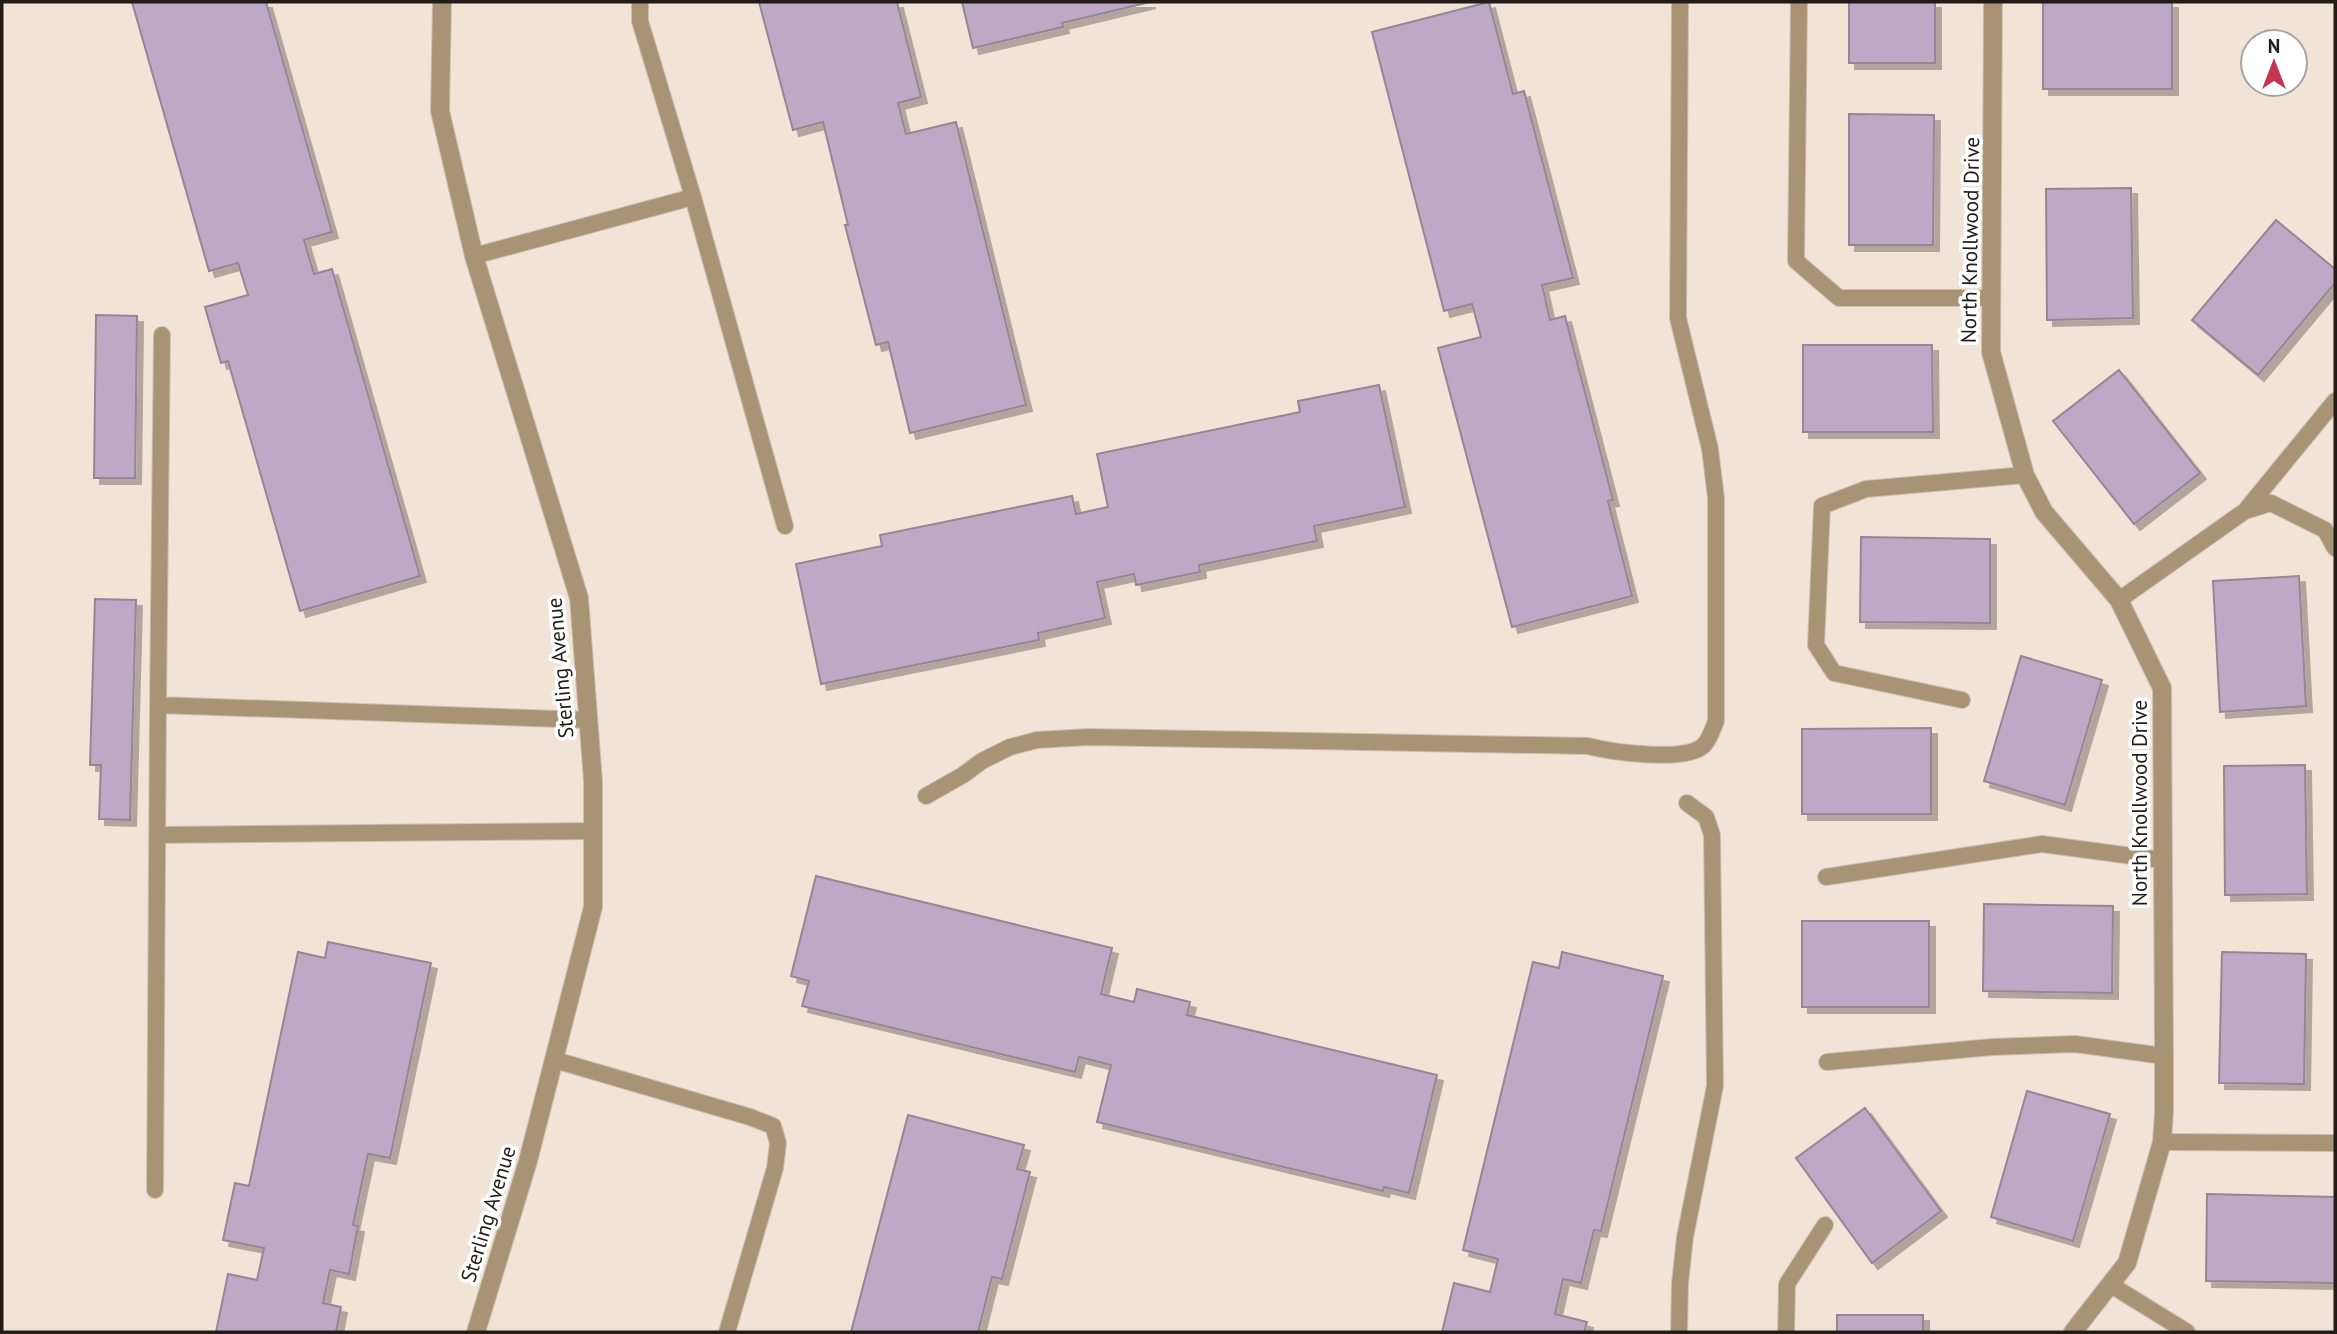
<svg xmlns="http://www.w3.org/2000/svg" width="2337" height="1334" viewBox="0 0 2337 1334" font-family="'PT Sans',sans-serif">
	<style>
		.building { fill: #bda9c6; stroke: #918795; stroke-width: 2; filter: url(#shadow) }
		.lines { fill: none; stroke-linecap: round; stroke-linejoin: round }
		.service-casing { stroke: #ccbfb4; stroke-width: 18 }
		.minor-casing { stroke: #ccbfb4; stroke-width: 20 }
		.service { stroke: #a89475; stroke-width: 16 }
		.minor { stroke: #a89475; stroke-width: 18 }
		.labels { text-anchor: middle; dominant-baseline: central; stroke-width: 7; stroke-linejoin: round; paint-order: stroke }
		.street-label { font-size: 21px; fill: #211c17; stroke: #fff }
	</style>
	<defs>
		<filter id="shadow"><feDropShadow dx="6" dy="6" stdDeviation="0" flood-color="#0004"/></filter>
	</defs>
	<rect width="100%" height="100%" fill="#f1e3d6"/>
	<path class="building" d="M 132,2 L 266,2 L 332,232 L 304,240 L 314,274 L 332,269 L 420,576 L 300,611 L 228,361 L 221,363 L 205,307 L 248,295 L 238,263 L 209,271 Z
		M 759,2 L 897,2 L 921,97 L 898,103 L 906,134 L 956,122 L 1026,405 L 910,433 L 888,342 L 876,345 L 845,225 L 848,225 L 823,122 L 793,130 Z
		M 962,2 L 1150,2 L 1062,23 L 1063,27 L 973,48 Z
		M 1489,2 L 1513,94 L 1524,91 L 1573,278 L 1542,285 L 1550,320 L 1565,316 L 1613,500 L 1608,501 L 1632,596 L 1512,627 L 1438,348 L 1481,337 L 1472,304 L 1444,311 L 1372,32 Z
		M 1849,2 L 1935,2 L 1935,63 L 1849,63 Z
		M 2043,2 L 2172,2 L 2172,89 L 2043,89 Z
		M 1849,114 L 1934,115 L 1933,245 L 1849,245 Z
		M 2131,188 L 2133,318 L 2047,320 L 2046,189 Z
		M 2276,220 L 2335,269 L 2335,283 L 2258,375 L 2192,320 Z
		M 96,315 L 137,316 L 135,478 L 94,478 Z
		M 1803,345 L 1932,345 L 1933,432 L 1803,432 Z
		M 2119,370 L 2200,473 L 2134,524 L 2053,421 Z
		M 1379,385 L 1405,507 L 1314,526 L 1317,541 L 1199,565 L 1200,572 L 1136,585 L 1134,574 L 1097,582 L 1105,618 L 1038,633 L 1039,640 L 821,684 L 796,564 L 882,546 L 880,535 L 1072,496 L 1076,514 L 1108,507 L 1097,454 L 1300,412 L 1298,401 Z
		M 1861,537 L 1990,539 L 1990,623 L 1860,622 Z
		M 2299,576 L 2306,706 L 2220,712 L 2213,581 Z
		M 95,599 L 136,600 L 130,820 L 99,819 L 101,765 L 90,765 Z
		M 2021,656 L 2102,680 L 2065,805 L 1984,781 Z
		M 1931,728 L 1931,814 L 1802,814 L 1802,729 Z
		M 2305,765 L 2307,894 L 2225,895 L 2224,766 Z
		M 816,876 L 1112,948 L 1101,994 L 1134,1002 L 1137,989 L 1190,1002 L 1187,1015 L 1437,1075 L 1409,1193 L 1384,1187 L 1383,1191 L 1097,1122 L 1111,1065 L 1079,1057 L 1075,1072 L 802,1006 L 809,981 L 791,976 Z
		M 1984,904 L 2113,906 L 2112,993 L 1983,991 Z
		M 1802,921 L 1929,921 L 1929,1007 L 1802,1007 Z
		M 328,942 L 431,963 L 390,1158 L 368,1154 L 353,1225 L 358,1226 L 349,1274 L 330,1270 L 323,1303 L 341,1307 L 336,1332 L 216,1332 L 228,1274 L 257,1280 L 264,1248 L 223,1240 L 235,1183 L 249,1186 L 298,952 L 325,958 Z
		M 1562,952 L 1663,976 L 1601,1231 L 1594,1230 L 1581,1283 L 1563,1279 L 1555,1314 L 1587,1322 L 1584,1332 L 1442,1332 L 1454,1283 L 1490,1292 L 1498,1259 L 1463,1250 L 1533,962 L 1559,968 Z
		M 2222,952 L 2306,954 L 2304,1084 L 2219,1083 Z
		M 2027,1091 L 2110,1114 L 2073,1241 L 1991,1217 Z
		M 1865,1108 L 1941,1211 L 1872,1263 L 1796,1158 Z
		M 908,1115 L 1024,1145 L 1017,1169 L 1030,1172 L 1002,1279 L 992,1277 L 978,1332 L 851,1332 Z
		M 2207,1194 L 2335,1197 L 2335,1283 L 2206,1281 Z
		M 1837,1315 L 1923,1315 L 1923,1332 L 1837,1332 Z"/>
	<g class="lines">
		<g class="service-casing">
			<path id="service" d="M 640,2 L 640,21 L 693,197 L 785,526
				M 1799,2 L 1796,261 L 1839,298 L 1992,298
				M 474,256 L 693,197
				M 162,335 L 158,705 L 588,720
				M 2245,511 L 2271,503 L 2325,530 L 2335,548
				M 2119,600 L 2245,511 L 2335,401
				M 1962,700 L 1834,673 L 1816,645 L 1822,506 L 1866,489 L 2025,475
				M 926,796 L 963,775 L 982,761 L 1010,747 L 1037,740 L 1089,737 L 1588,746 C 1611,752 1687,763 1704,745 C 1710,739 1713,728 1716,721 L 1716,498 L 1710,449 L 1678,318 L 1680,2
				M 157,835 L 593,831
				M 1826,877 L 2042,844 L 2162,860
				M 555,1060 L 750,1117 L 773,1126 L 778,1143 L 775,1168 L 727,1332
				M 1827,1062 L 1992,1047 L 2075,1044 L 2164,1056
				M 2162,1142 L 2335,1143
				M 155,1190 L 158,705
				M 2111,1285 L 2187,1332
				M 1679,1332 L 1680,1283 L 1685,1237 L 1715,1086 L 1712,835 L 1706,817 L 1687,803
				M 1786,1332 L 1787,1284 L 1825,1225"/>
		</g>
		<g class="minor-casing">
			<path id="minor" d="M 442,2 L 440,111 L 474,256 L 579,598 L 593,781 L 593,907 L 528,1161 L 476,1332
				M 1993,2 L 1991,352 L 2025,475 L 2044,512 L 2119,600 L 2162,688 L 2164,1056 L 2164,1112 L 2162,1142 L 2127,1263 L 2073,1332"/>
		</g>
		<use href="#service" class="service"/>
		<use href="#minor" class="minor"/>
	</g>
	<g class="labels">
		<g class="street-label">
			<text transform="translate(1970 240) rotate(-89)">North Knollwood Drive</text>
			<text transform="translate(560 668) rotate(-95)">Sterling Avenue</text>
			<text transform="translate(2139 803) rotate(-90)">North Knollwood Drive</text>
			<text transform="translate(488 1214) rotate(-73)">Sterling Avenue</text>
		</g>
	</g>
	<rect width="2337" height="1334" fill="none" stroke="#211c17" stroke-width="7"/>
	<g transform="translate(2274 63)"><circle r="33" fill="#ffffff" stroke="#a6a4a2" stroke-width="2"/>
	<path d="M0-5L12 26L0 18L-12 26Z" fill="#c53550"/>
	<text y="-10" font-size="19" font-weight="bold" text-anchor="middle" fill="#211c17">N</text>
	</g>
</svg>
